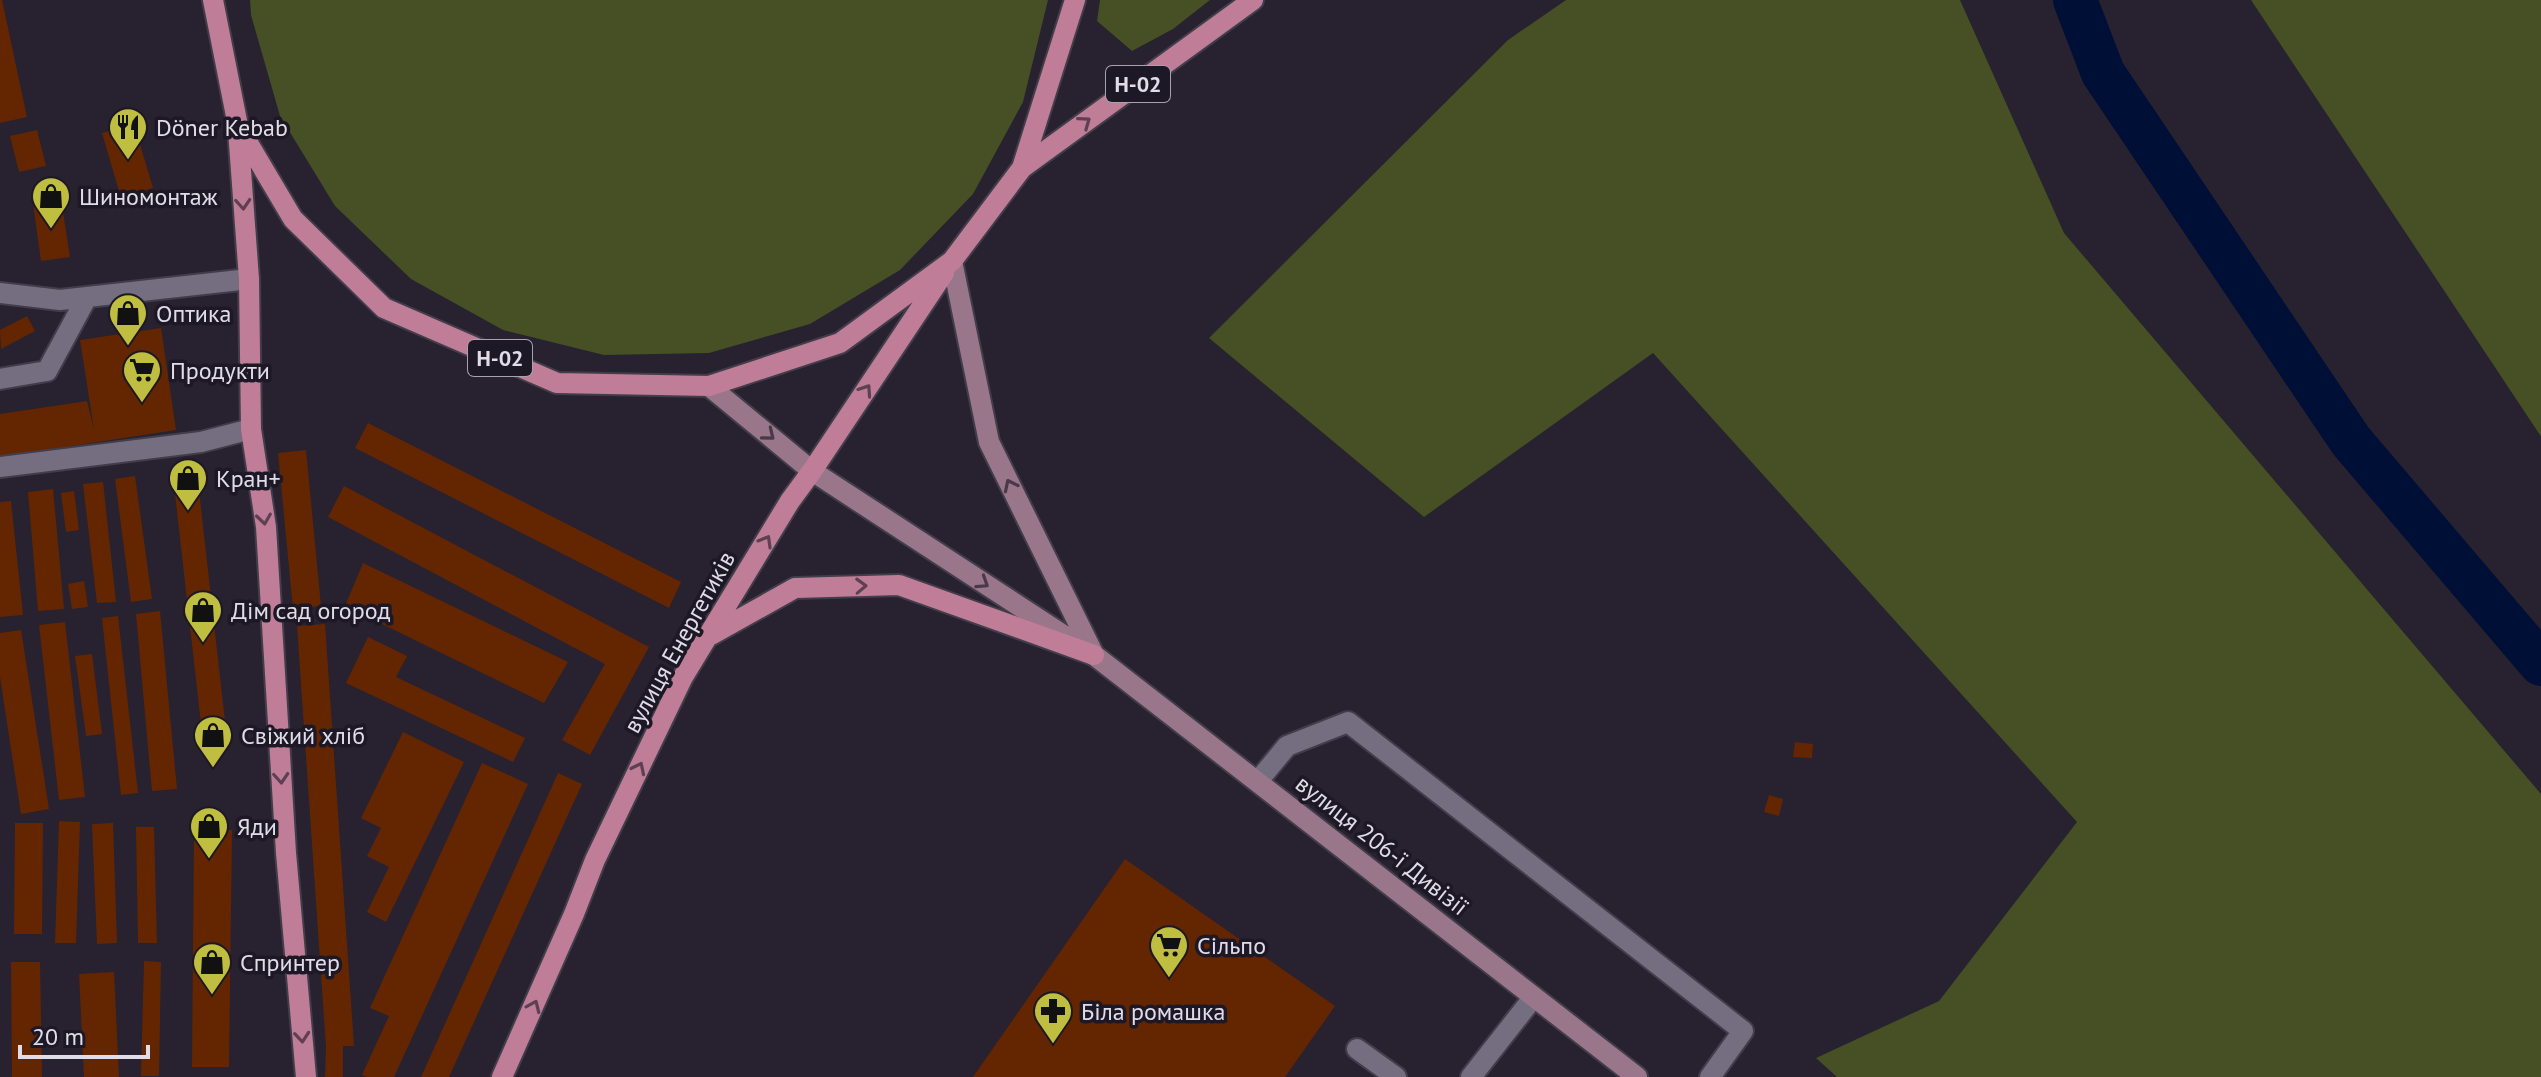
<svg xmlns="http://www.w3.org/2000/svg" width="2541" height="1077" viewBox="0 0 2541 1077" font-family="'PT Sans',sans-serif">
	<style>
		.green { fill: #474f24 }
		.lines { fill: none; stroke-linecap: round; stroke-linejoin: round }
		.canal { stroke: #000f35; stroke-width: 44 }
		.building { fill: #642600 }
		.lane-casing { stroke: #423d4a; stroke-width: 24 }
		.secondary-casing { stroke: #423d4a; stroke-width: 24 }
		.primary-casing { stroke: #423d4a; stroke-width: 24 }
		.lane { stroke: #746e80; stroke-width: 20 }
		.secondary { stroke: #9a768b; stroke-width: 20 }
		.primary { stroke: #c07d97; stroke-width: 20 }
		.oneway { stroke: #5e4053 }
		.oneway2 { stroke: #493949 }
		.labels { text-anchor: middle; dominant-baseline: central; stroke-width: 7; stroke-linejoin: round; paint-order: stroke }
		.shield { fill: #1d1826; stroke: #a6a2ae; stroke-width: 2 }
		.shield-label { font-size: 22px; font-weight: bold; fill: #e1dde8 }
		.poi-label { font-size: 24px; fill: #e1dde8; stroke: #1d1826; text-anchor: start }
		.street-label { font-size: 24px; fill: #e1dde8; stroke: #1d1826 }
	</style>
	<rect width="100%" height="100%" fill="#272130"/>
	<path class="green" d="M 250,0 L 1048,0 L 1023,102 L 973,194 L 900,270 L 810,324 L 709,353 L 604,355 L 503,330 L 411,279 L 335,206 L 280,116 L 251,15 Z
		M 1100,0 L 1210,0 L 1173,29 L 1132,51 L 1097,21 Z
		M 1566,0 L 1960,0 L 2064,233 L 2541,794 L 2541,1077 L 1837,1077 L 1816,1058 L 1939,1001 L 2077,822 L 1653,353 L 1424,517 L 1209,338 L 1508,40 Z
		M 2251,0 L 2541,0 L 2541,436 L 2540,435 Z"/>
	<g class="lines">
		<path class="canal" d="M 2075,0 L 2103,73 L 2351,441 L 2541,664"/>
	</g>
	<path class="building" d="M 0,0 L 2,0 L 27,117 L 0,123 Z
		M 134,124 L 153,188 L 121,198 L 102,133 Z
		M 37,130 L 46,166 L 19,172 L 10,136 Z
		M 61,199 L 70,257 L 41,261 L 33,203 Z
		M 27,316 L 35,331 L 1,349 L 0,330 Z
		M 161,328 L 176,430 L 0,457 L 0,414 L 87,401 L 94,429 L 80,340 Z
		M 368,423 L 681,582 L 669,608 L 355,448 Z
		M 306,450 L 321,606 L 293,609 L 278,453 Z
		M 196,464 L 225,721 L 201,724 L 172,467 Z
		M 135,476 L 152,599 L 131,602 L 115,479 Z
		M 103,482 L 116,602 L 97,603 L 83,484 Z
		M 344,486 L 649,647 L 590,755 L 562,740 L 605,664 L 328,517 Z
		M 53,489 L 64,609 L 38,611 L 28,492 Z
		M 74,491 L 79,530 L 66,532 L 61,493 Z
		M 11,501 L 23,615 L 0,617 L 0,502 Z
		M 363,563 L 568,662 L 544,703 L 345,606 Z
		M 84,581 L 88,607 L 72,609 L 68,584 Z
		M 160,611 L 177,789 L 152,791 L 136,614 Z
		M 118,616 L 138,793 L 121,795 L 102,618 Z
		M 65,622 L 85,797 L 59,800 L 39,625 Z
		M 325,624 L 354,1046 L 343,1046 L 343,1077 L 325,1077 L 326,1047 L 297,626 Z
		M 21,630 L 49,809 L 21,814 L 0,677 L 0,633 Z
		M 368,637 L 407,656 L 396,677 L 525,738 L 513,762 L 346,683 Z
		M 92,654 L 102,734 L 86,736 L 75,656 Z
		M 403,732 L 464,762 L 386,922 L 367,912 L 389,867 L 367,856 L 381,828 L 361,818 Z
		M 1795,742 L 1813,744 L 1812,758 L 1793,757 Z
		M 482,763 L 528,784 L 394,1077 L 367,1077 L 362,1075 L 389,1016 L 370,1008 Z
		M 558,773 L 582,784 L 449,1077 L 421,1077 Z
		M 1769,795 L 1783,799 L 1779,816 L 1764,812 Z
		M 59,821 L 80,822 L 76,943 L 55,943 Z
		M 15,823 L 43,823 L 42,934 L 14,934 Z
		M 113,823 L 117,943 L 97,944 L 92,824 Z
		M 136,827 L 154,827 L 157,943 L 138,943 Z
		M 194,830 L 232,830 L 229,1067 L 192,1067 Z
		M 1125,859 L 1335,1006 L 1285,1077 L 973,1077 Z
		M 144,961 L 161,962 L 159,1076 L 141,1076 Z
		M 11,962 L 40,962 L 42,1077 L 12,1077 Z
		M 114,972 L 119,1077 L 84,1077 L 79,974 Z"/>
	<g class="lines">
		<g class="lane-casing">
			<path id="lane" d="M 0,293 L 60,300 L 249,279
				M 0,379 L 47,371 L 87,297
				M 0,467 L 201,442 L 251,429
				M 1258,781 L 1287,746 L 1348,722 L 1743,1031 L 1710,1077
				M 1357,1049 L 1396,1077
				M 1471,1077 L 1533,998"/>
		</g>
		<g class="secondary-casing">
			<path id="secondary" d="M 952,261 L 989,442 L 1094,655
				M 709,386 L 812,471 L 1094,655 L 1637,1077"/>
		</g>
		<g class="primary-casing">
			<path id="primary" d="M 213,0 L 238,126 L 293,219 L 384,308 L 557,383 L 709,386 L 840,343 L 952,261 L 1022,168 L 1253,0
				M 238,130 L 249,279 L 251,429 L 266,527 L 286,853 L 306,1077
				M 1022,168 L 1075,0
				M 711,635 L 795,588 L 899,585 L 1094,655
				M 502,1077 L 574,914 L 595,860 L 683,677 L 790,501 L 812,471 L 944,273"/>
		</g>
		<use href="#lane" class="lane"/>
		<use href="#secondary" class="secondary"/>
		<use href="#primary" class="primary"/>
	</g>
	<defs><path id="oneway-chevron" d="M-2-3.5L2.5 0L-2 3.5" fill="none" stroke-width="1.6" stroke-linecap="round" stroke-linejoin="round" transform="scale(2)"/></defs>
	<g class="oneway">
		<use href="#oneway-chevron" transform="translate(1085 122) rotate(-36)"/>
		<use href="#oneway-chevron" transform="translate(243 204) rotate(86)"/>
		<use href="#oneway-chevron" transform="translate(866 390) rotate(-56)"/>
		<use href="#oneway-chevron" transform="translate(264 519) rotate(82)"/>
		<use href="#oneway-chevron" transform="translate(766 541) rotate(-60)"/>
		<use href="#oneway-chevron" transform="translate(861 586) rotate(-2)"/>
		<use href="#oneway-chevron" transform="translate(639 768) rotate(-64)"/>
		<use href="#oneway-chevron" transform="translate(281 778) rotate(86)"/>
		<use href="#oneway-chevron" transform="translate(534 1006) rotate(-66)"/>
		<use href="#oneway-chevron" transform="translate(302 1037) rotate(85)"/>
	</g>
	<g class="oneway2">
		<use href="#oneway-chevron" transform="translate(769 435) rotate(39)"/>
		<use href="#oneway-chevron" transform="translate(1010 485) rotate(-116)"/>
		<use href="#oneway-chevron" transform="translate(983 583) rotate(33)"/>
	</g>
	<defs>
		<g id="restaurant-pin" transform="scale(2)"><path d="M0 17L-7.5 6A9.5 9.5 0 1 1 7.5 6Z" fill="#c0be40" stroke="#1d1826"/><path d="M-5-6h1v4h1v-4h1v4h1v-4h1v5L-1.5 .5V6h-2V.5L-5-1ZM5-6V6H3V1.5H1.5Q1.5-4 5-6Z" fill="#111"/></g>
		<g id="shop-pin" transform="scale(2)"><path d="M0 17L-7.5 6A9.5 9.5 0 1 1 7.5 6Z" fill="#c0be40" stroke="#1d1826"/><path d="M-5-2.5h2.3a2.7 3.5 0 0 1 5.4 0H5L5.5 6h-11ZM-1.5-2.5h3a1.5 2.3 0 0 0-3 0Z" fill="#111"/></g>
		<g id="supermarket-pin" transform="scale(2)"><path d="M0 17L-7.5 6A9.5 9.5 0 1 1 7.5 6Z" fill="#c0be40" stroke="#1d1826"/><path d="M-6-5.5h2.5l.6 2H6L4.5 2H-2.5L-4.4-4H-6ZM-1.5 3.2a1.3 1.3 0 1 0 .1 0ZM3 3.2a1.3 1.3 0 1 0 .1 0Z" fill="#111"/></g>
		<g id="pharmacy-pin" transform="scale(2)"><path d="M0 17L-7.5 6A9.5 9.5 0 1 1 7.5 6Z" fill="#c0be40" stroke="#1d1826"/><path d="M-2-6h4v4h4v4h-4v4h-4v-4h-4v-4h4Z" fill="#111"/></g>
	</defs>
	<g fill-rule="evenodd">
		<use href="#restaurant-pin" x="128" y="127"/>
		<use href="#shop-pin" x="51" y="196"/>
		<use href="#shop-pin" x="128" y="313"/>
		<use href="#supermarket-pin" x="142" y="370"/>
		<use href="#shop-pin" x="188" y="478"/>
		<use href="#shop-pin" x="203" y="610"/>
		<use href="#shop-pin" x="213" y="735"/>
		<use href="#shop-pin" x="209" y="826"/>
		<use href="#supermarket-pin" x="1169" y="945"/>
		<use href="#shop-pin" x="212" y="962"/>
		<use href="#pharmacy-pin" x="1053" y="1011"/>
	</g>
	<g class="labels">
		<g class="shield">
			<rect x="1106" y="66" width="64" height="36" rx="6"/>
			<rect x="468" y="340" width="64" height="36" rx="6"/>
		</g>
		<g class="shield-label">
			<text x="1138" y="84">Н-02</text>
			<text x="500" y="358">Н-02</text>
		</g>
		<g class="poi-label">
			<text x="156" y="127">Döner Kebab</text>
			<text x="79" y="196">Шиномонтаж</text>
			<text x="156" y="313">Оптика</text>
			<text x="170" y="370">Продукти</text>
			<text x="216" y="478">Кран+</text>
			<text x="231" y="610">Дім сад огород</text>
			<text x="241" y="735">Свіжий хліб</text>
			<text x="237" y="826">Яди</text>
			<text x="1197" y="945">Сільпо</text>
			<text x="240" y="962">Спринтер</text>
			<text x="1081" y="1011">Біла ромашка</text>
		</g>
		<g class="street-label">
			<text transform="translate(679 642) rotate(-61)">вулиця Енергетиків</text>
			<text transform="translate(1382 845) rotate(38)">вулиця 206-ї Дивізії</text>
		</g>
	</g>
	<path d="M20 1045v12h128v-12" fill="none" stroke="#e1dde8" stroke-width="4"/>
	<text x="32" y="1045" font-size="24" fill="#e1dde8" stroke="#1d1826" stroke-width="6" paint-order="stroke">20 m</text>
</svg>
